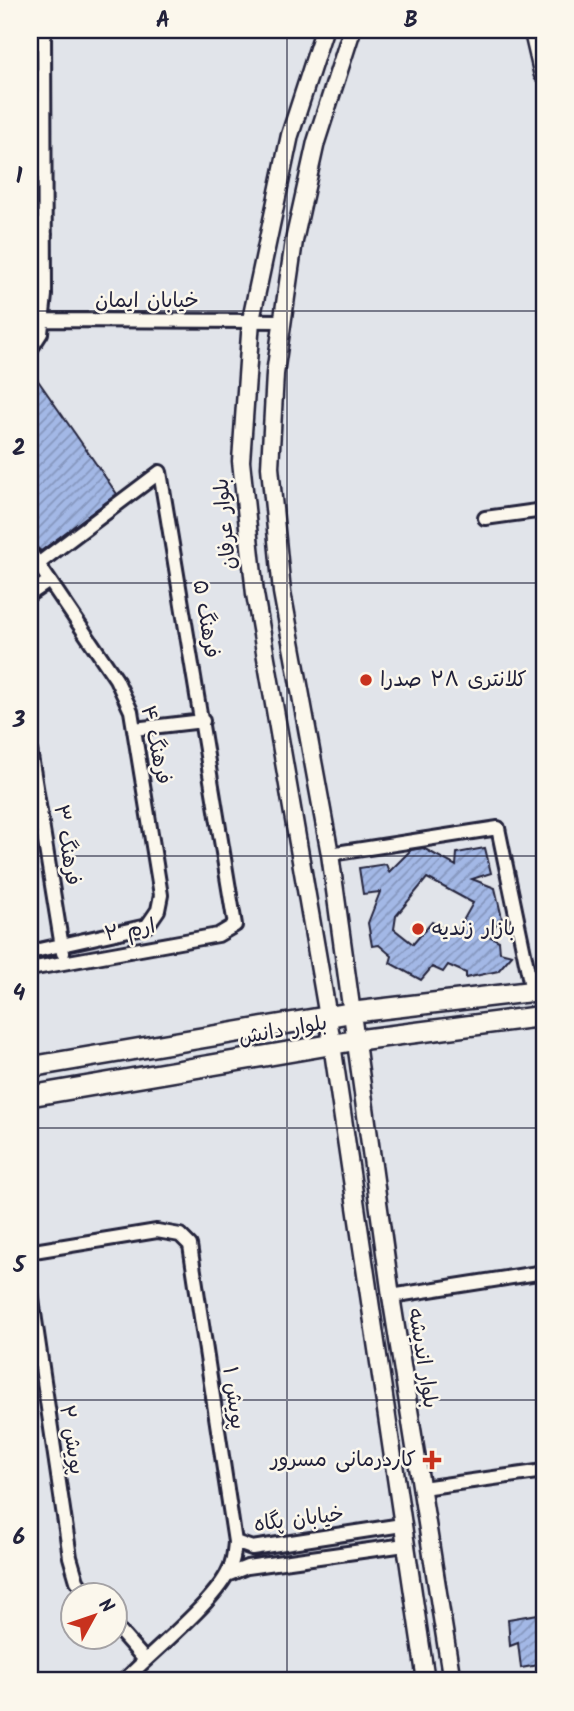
<svg xmlns="http://www.w3.org/2000/svg" width="574" height="1711" viewBox="0 0 574 1711" font-family="Kalam,'Playpen Sans Arabic',sans-serif">
	<style>
		.building { fill: url(#building-hatch); stroke: #22223b; stroke-width: 2; fill-rule: evenodd }
		.lines { fill: none; stroke-linecap: round; stroke-linejoin: round }
		.minor-casing { stroke: #22223b; stroke-width: 18 }
		.tertiary-casing { stroke: #22223b; stroke-width: 21 }
		.secondary-casing { stroke: #22223b; stroke-width: 24 }
		.minor { stroke: #fbf7ec; stroke-width: 12 }
		.tertiary { stroke: #fbf7ec; stroke-width: 16 }
		.secondary { stroke: #fbf7ec; stroke-width: 19 }
		.grid { fill: none; stroke: #22223b; stroke-width: 2; stroke-opacity: 0.55 }
		.poi-dot { fill: #c8321e; stroke: #fbf7ec; stroke-width: 2.5 }
		.labels { text-anchor: middle; dominant-baseline: central; stroke-width: 5; stroke-linejoin: round; paint-order: stroke }
		.street-label { font-size: 21px; fill: #22223b; stroke: #fbf7ec }
		.poi-label { font-size: 21px; fill: #22223b; stroke: #fbf7ec; text-anchor: start }
		.neatline { fill: none; stroke: #22223b; stroke-width: 2.5 }
		.grid-label { font-size: 23px; text-anchor: middle; font-weight: bold; fill: #22223b }
	</style>
	<defs>
		<pattern id="building-hatch" width="6" height="6" patternUnits="userSpaceOnUse" patternTransform="scale(1.75)"><rect width="6" height="6" fill="#a3b8e6"/><path d="M-1 1l2-2M0 6l6-6M5 7l2-2" fill="none" stroke="#8495bc"/></pattern>
	</defs>
	<rect width="100%" height="100%" fill="#e1e4ea"/>
	<filter id="ink" filterUnits="userSpaceOnUse"><feTurbulence type="fractalNoise" baseFrequency=".0143" numOctaves="2"/><feDisplacementMap in="SourceGraphic" scale="14" xChannelSelector="R" yChannelSelector="G"/><feConvolveMatrix kernelMatrix="1 2 1 2 8 2 1 2 1" color-interpolation-filters="sRGB"/></filter>
	<g filter="url(#ink)">
		<path class="building" d="M 30,369 L 117,494 L 41,551 L 30,542 Z
			M 423,848 L 456,866 L 457,853 L 485,848 L 491,873 L 472,879 L 495,888 L 502,918 L 487,935 L 499,941 L 500,952 L 512,955 L 498,971 L 466,978 L 466,973 L 448,965 L 443,972 L 432,967 L 421,980 L 390,963 L 392,956 L 379,945 L 372,946 L 368,923 L 380,892 L 363,894 L 359,868 L 386,864 L 389,872 L 411,850 ZM 427,878 L 473,903 L 455,935 L 432,922 L 413,944 L 394,929 L 396,916 Z
			M 544,1613 L 544,1664 L 521,1668 L 518,1643 L 510,1646 L 508,1619 Z"/>
		<g class="lines">
			<g class="minor-casing">
				<path id="minor" d="M 30,234 L 45,234
					M 43,320 L 283,321
					M 30,350 L 41,333 L 45,295 L 44,30
					M 485,518 L 544,510
					M 30,552 L 116,679 L 131,711 L 161,895 L 158,910 L 147,926 L 30,952
					M 30,594 L 49,581
					M 134,729 L 203,721
					M 30,750 L 63,953
					M 330,854 L 498,828 L 532,991
					M 30,969 L 218,935 L 235,925 L 160,472 L 38,564
					M 30,1256 L 34,1251 L 157,1231 L 180,1235 L 190,1245 L 235,1542 C 234,1553 233,1564 227,1574 C 210,1606 151,1653 124,1681
					M 30,1286 L 70,1557 L 77,1581 L 87,1596
					M 391,1296 L 544,1272
					M 422,1488 L 544,1471
					M 235,1542 L 252,1548 L 402,1525
					M 227,1575 L 247,1567 L 405,1545
					M 116,1627 L 145,1660"/>
			</g>
			<g class="tertiary-casing">
				<path id="tertiary" d="M 324,30 L 290,135 L 251,320 L 241,461 L 255,594 L 328,1017 L 426,1681
					M 352,30 L 316,142 L 294,241 L 275,374 L 270,467 L 282,592 L 330,854 L 391,1296 L 452,1681"/>
			</g>
			<g class="secondary-casing">
				<path id="secondary" d="M 534,30 L 544,73
					M 30,1067 L 355,1012 L 544,990
					M 30,1096 L 358,1040 L 544,1016"/>
			</g>
			<use href="#minor" class="minor"/>
			<use href="#tertiary" class="tertiary"/>
			<use href="#secondary" class="secondary"/>
		</g>
	</g>
	<path class="grid" d="M 287,30 L 287,1681M 30,311 L 544,311M 30,583 L 544,583M 30,856 L 544,856M 30,1128 L 544,1128M 30,1400 L 544,1400"/>
	<g class="poi-dot">
		<circle cx="366" cy="680" r="7"/>
		<circle cx="418" cy="929" r="7"/>
		<path d="M428.5 1449.5h7v7h7v7h-7v7h-7v-7h-7v-7h7z"/>
	</g>
	<g class="labels">
		<g class="street-label">
			<text x="147" y="301">خیابان ایمان</text>
			<text transform="translate(226 524) rotate(-95)">بلوار عرفان</text>
			<text transform="translate(205 619) rotate(81)">فرهنگ ۵</text>
			<text transform="translate(155 745) rotate(78)">فرهنگ ۴</text>
			<text transform="translate(66 845) rotate(81)">فرهنگ ۳</text>
			<text transform="translate(130 931) rotate(-10)">ارم ۲</text>
			<text transform="translate(283 1031) rotate(-10)">بلوار دانش</text>
			<text transform="translate(422 1358) rotate(81)">بلوار اندیشه</text>
			<text transform="translate(233 1398) rotate(82)">پویش ۱</text>
			<text transform="translate(71 1440) rotate(81)">پویش ۲</text>
			<text transform="translate(299 1520) rotate(-7)">خیابان پگاه</text>
		</g>
		<g class="poi-label">
			<text x="380" y="680">کلانتری ۲۸ صدرا</text>
			<text x="432" y="929">بازار زندیه</text>
			<text x="416" y="1460" text-anchor="end">کاردرمانی مسرور</text>
		</g>
	</g>
	<rect width="574" height="1711" fill="none" stroke="#fbf7ec" stroke-width="77"/>
	<g transform="translate(94 1616) rotate(50)"><circle r="33" fill="#fbf7ec" stroke="#a4a2a5" stroke-width="2"/>
	<path d="M0-5L12 26L0 18L-12 26Z" fill="#c8321e"/>
	<text y="-10" font-size="19" font-weight="bold" text-anchor="middle" fill="#22223b">N</text>
	</g>
	<rect x="38" y="38" width="498" height="1634" class="neatline"/>
	<g class="grid-label">
		<text x="163" y="27">A</text>
		<text x="411" y="27">B</text>
		<text x="19" y="183">1</text>
		<text x="19" y="455">2</text>
		<text x="19" y="727">3</text>
		<text x="19" y="1000">4</text>
		<text x="19" y="1272">5</text>
		<text x="19" y="1544">6</text>
	</g>
</svg>
